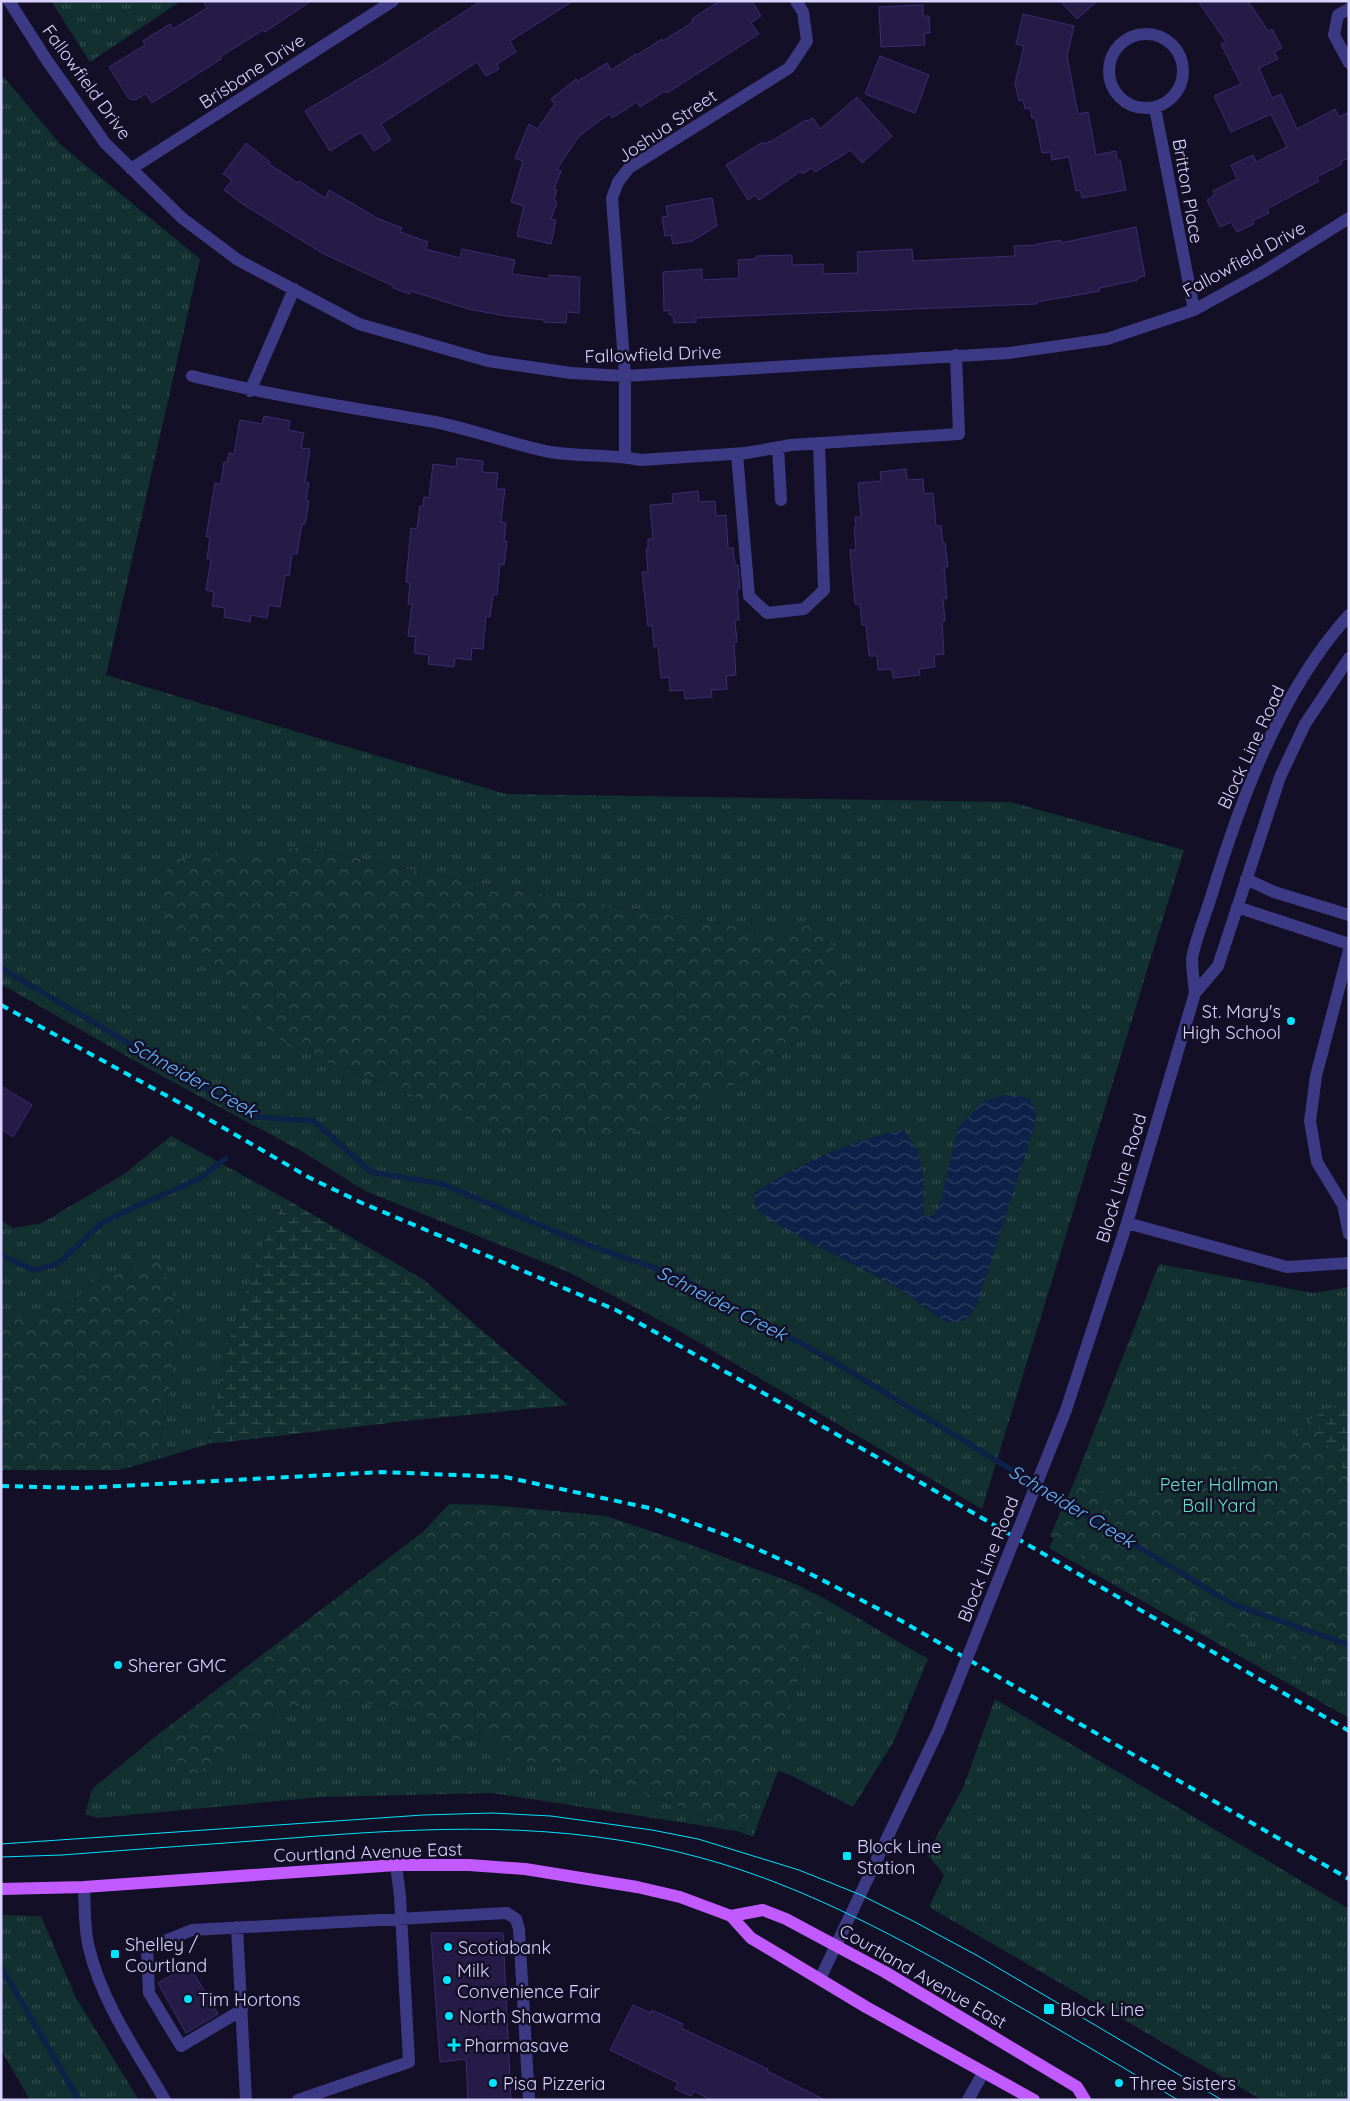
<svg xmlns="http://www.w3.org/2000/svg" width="1350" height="2101" viewBox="0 0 1350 2101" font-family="Quicksand,sans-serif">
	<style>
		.grass { fill: url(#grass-tufts); fill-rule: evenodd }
		.forest { fill: url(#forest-crowns) }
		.wetland { fill: url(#wetland-marsh) }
		.water { fill: url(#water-waves) }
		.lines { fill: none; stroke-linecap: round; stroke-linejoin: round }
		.stream { stroke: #0c2248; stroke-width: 5.5 }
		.building { fill: #241b47; stroke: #3b2d73 }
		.minor { stroke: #3d3a85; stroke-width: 12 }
		.major { stroke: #c25bff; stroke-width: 12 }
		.tram { stroke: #00e5ff; stroke-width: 1 }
		.rail { stroke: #00e5ff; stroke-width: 4; stroke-dasharray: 8 6; stroke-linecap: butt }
		.minor-bridge { stroke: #3d3a85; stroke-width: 12 }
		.poi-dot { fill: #00e5ff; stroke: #130f26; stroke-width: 2 }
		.labels { text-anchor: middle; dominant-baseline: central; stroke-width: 5; stroke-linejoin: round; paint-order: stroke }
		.street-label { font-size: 18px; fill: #d9d4ff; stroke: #130f26 }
		.poi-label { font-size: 18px; fill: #d9d4ff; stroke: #130f26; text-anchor: start }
		.park-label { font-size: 18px; fill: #5fe0c0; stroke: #130f26 }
		.water-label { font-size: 19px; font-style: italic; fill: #62b6ff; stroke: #130f26 }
	</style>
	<defs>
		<pattern id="grass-tufts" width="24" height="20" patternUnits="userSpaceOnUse" patternTransform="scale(1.25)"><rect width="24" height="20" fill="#12302f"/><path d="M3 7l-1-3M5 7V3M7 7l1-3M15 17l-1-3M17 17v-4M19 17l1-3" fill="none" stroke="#344d4e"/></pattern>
		<pattern id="forest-crowns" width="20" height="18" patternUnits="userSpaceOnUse" patternTransform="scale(1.25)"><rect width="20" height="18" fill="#12302f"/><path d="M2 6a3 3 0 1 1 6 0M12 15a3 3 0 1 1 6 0" fill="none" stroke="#344d4e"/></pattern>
		<pattern id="wetland-marsh" width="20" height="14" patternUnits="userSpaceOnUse" patternTransform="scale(1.25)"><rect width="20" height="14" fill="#12302f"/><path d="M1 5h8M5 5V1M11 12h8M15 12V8" fill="none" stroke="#344d4e"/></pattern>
		<pattern id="water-waves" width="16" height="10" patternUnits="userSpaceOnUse" patternTransform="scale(1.25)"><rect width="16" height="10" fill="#0c2248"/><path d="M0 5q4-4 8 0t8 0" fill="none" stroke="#2f4163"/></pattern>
	</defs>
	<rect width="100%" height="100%" fill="#130f26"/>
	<path class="grass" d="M 51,1 L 181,1 L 90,62 Z
		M 1,74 L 61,145 L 200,259 L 106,675 L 506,794 L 1011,802 L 1184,850 L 982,1509 L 676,1329 L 568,1272 L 365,1191 L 303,1152 L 149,1069 L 1,984 ZM 306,847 L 457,880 L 772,932 L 827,1016 L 754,1074 L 645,1131 L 398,1089 L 324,1061 L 278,1038 Z
		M 171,1136 L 286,1199 L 266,1236 L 228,1344 L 208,1444 L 159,1459 L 158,1450 L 165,1415 L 181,1314 L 103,1273 L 75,1299 L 20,1318 L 1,1321 L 1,1220 L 13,1228 L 42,1223 L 124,1174 Z
		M 1159,1264 L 1313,1293 L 1349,1287 L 1349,1718 L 1049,1548 L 1079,1486 L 1073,1485 Z
		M 827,1600 L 928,1659 L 894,1741 L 853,1807 L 790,1775 L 778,1771 L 753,1837 L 737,1831 L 492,1793 L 322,1797 L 97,1818 L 85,1814 L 92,1789 L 160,1733 L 164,1755 L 238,1746 L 286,1709 L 329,1698 L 392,1707 L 427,1718 L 450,1743 L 488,1732 L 509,1762 L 550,1762 L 616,1781 L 704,1817 L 744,1830 Z
		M 995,1699 L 1349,1909 L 1349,2100 L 1262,2100 L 929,1907 L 944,1875 L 927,1854 L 963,1788 Z
		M 1,1915 L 41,1916 L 76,1998 L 139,2100 L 30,2100 L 1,2050 Z"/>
	<path class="forest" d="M 306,847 L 457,880 L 772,932 L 825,922 L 843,981 L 827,1016 L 754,1074 L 645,1131 L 511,1139 L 398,1089 L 324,1061 L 277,1038 L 159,913 L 169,860 Z
		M 159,1261 L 181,1314 L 165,1415 L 158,1450 L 159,1459 L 119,1470 L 1,1470 L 1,1321 L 20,1318 L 75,1299 L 103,1273 Z
		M 1312,1418 L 1349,1479 L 1349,1679 L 1157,1603 L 1050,1536 L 1073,1485 L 1129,1498 L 1160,1495 L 1275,1451 Z
		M 449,1504 L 492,1505 L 606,1516 L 686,1543 L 795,1584 L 827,1600 L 744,1830 L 704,1817 L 616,1781 L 550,1762 L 509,1762 L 488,1732 L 450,1743 L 427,1718 L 392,1707 L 329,1698 L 286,1709 L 238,1746 L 193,1776 L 164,1755 L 160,1733 L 424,1531 Z"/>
	<path class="wetland" d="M 286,1199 L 424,1280 L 568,1405 L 405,1421 L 208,1444 L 228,1344 L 266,1236 Z
		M 1349,1398 L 1349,1479 L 1312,1418 Z"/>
	<path class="water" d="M 1005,1095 L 1030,1098 L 1036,1113 L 1034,1128 L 977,1305 L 965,1321 L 945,1322 L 898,1288 L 783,1228 L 756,1209 L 754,1193 C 795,1165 855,1138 904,1130 L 918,1151 L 924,1178 L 924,1217 L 934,1215 L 942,1196 L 958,1127 L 983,1101 Z"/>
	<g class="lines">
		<path class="stream" d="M 1,968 L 254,1117 L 314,1121 L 371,1172 L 442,1184 L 585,1244 L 678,1276 L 833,1361 L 1232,1604 L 1349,1645
			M 1,1254 L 11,1260 L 34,1270 L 58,1264 L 102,1223 L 130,1209 L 199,1179 L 225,1159
			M 1,1967 L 79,2100"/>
	</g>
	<path class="building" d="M 203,1 L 311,1 L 265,32 L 263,30 L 220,57 L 221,59 L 152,103 L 146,94 L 135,100 L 129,99 L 109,67 L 145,45 L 143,41 L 170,24 L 173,29 L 207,8 Z
		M 481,1 L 573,1 L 510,41 L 516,52 L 497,64 L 499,69 L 486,76 L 477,62 L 381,124 L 391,140 L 374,151 L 361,132 L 330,151 L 305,111 L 380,66 Z
		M 719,1 L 752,1 L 761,16 L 751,23 L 759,34 L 667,93 L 665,91 L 640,107 L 637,102 L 612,118 L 609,114 L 579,136 L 557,169 L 561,171 L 554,189 L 557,190 L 554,200 L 557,202 L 551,219 L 556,220 L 551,244 L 517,236 L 524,206 L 511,202 L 523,161 L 515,158 L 529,124 L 537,129 L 555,104 L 551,99 L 576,79 L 578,81 L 607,63 L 611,70 L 636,54 L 637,55 L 662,39 L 663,41 L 693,22 L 692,19 Z
		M 1060,1 L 1097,1 L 1077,19 Z
		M 1198,1 L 1248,1 L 1268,31 L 1272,29 L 1282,48 L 1274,52 L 1278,59 L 1259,68 L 1272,98 L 1281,94 L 1297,129 L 1335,109 L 1339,117 L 1349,112 L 1349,158 L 1341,161 L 1342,164 L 1317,177 L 1319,181 L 1267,209 L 1269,213 L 1252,221 L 1254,224 L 1237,232 L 1231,222 L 1220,227 L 1207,200 L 1215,195 L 1213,191 L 1237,179 L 1231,165 L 1253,155 L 1256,162 L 1287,147 L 1271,114 L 1231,132 L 1214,96 L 1241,84 L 1221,44 L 1226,42 Z
		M 923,5 L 923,16 L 929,16 L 930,33 L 924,33 L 925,45 L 881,47 L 879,7 Z
		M 1023,14 L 1074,26 L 1067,56 L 1078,114 L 1088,112 L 1096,155 L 1116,151 L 1117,160 L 1120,160 L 1126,190 L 1082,198 L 1080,190 L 1076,191 L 1069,157 L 1052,160 L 1051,152 L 1042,153 L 1035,118 L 1032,118 L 1030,108 L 1025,109 L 1023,100 L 1019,101 L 1015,83 L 1024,46 L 1016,44 Z
		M 880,56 L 929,75 L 915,113 L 865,94 Z
		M 857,97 L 892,136 L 862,163 L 851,150 L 815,172 L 812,168 L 802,174 L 801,171 L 759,200 L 755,195 L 748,200 L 726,165 L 763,142 L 765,144 L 769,141 L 770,142 L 806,120 L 807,121 L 813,118 L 820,129 Z
		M 246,143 L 270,162 L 269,164 L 298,183 L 299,181 L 325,198 L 329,190 L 377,218 L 402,228 L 400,232 L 428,242 L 425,249 L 460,258 L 462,249 L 515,260 L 512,274 L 549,279 L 549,275 L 580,277 L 579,313 L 567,312 L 566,323 L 544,322 L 544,320 L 506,316 L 468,309 L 411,291 L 410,294 L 393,288 L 393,286 L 322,253 L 241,203 L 224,190 L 232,180 L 223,174 Z
		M 712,198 L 717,226 L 692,241 L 673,244 L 671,235 L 665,236 L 662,217 L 668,216 L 666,206 Z
		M 1136,227 L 1145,276 L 1137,278 L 1138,280 L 1099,288 L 1100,291 L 1037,302 L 1037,304 L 764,315 L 696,318 L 696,322 L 674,323 L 673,316 L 669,314 L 669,310 L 664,311 L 663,272 L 702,269 L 702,280 L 739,278 L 738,260 L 756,259 L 756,256 L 792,255 L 792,265 L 823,264 L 823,274 L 858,273 L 857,252 L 912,249 L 913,261 L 1015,256 L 1014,246 L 1037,245 L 1037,244 L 1061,240 L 1061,243 Z
		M 264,416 L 290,421 L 288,430 L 304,433 L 301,448 L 310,449 L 305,482 L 309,483 L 306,500 L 309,501 L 305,524 L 302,524 L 297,554 L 292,554 L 289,576 L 285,575 L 280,607 L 269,605 L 267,618 L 251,615 L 250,622 L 224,617 L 225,608 L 212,606 L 214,592 L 206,590 L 211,559 L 207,559 L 210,537 L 206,537 L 215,483 L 221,484 L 224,462 L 227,462 L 229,453 L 234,454 L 240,420 L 262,424 Z
		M 457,458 L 483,461 L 482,472 L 498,473 L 496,489 L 505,489 L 501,522 L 506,523 L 504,541 L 507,541 L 504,565 L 500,564 L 497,595 L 493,595 L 490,617 L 486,616 L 483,649 L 472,648 L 471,660 L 455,658 L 454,667 L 428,664 L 429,655 L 414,653 L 416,637 L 408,636 L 412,604 L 408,604 L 410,583 L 406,582 L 411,528 L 417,529 L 420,506 L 423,507 L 424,497 L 429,498 L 433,464 L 456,467 Z
		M 906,469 L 907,480 L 923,479 L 924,494 L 933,493 L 936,526 L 941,526 L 943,543 L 945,543 L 948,567 L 944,567 L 947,598 L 943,599 L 945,621 L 942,621 L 944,654 L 934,655 L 935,667 L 919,669 L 920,675 L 893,678 L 892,669 L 878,670 L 877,656 L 869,656 L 866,625 L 862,625 L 860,604 L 855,604 L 850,550 L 856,550 L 854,527 L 856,527 L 855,517 L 861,517 L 858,483 L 881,481 L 880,472 Z
		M 698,491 L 699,502 L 715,501 L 716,516 L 726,515 L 728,548 L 733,548 L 735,565 L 738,565 L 740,589 L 737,589 L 739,620 L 735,620 L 737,642 L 734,643 L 736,675 L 726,676 L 727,689 L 711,690 L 712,697 L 685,699 L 684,690 L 670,691 L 669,677 L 661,678 L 658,646 L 654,647 L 652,625 L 648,626 L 642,572 L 648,572 L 646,549 L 648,549 L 648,539 L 653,539 L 650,505 L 673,503 L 672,494 Z
		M 1,1086 L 32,1105 L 13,1137 L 1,1129 Z
		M 431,1933 L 503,1933 L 511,2100 L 468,2100 L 466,2059 L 440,2062 Z
		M 189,1965 L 218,2014 L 186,2033 L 158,1983 Z
		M 633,2005 L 651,2013 L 652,2010 L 683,2024 L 681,2028 L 768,2069 L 767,2071 L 825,2100 L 711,2100 L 694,2091 L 691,2096 L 675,2089 L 678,2083 L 610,2050 Z"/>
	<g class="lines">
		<path class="minor" d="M 9,1 L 46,59 L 105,143 L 182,218 L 238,260 L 359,324 L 488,361 L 571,373 L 625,376 L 1009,353 L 1107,339 L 1194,310 L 1263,272 L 1349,218
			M 1349,9 L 1338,15 L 1334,35 L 1349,63
			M1109 71a37 37 0 1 1 74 0a37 37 0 1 1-74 0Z
			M 1155,108 L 1194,310
			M 131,169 L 393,1
			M 192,376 C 273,396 354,408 435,422 C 474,430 511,444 550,452 C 580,457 611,454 641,460 L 746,453 L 791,445 L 959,434 L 956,355
			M 250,391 L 294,289
			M 778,447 L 781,500
			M 737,454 L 749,596 L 767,613 L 804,609 L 824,590 L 819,443
			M 625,457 L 625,376 L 612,198 L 618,182 L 629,168 L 789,68 L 807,41 L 803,12 L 796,1
			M 1246,879 L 1274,892 L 1349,915
			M 1237,907 L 1349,944
			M 1349,950 L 1316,1076 L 1310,1121 L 1317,1162 L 1343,1205 L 1349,1234
			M 1195,993 L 1218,966 L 1280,777 L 1305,724 L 1349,658
			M 1127,1223 L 1287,1267 L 1349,1263
			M 1066,1410 L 1127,1223 L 1195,993 C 1194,982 1192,970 1192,959 C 1194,944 1206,913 1211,897 C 1240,801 1280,691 1349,615
			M 84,1887 C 85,1907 84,1929 89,1948 C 102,2003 137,2052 165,2100
			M 237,1927 L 246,2100
			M 820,1979 L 938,1731
			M 242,2010 L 181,2046 L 149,1993 L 147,1948 L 192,1930 L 507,1913 L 516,1919 L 519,1929 L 529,2100
			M 298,2100 L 409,2062 L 400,1896 L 396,1865
			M 968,2100 L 983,2073"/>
		<path class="major" d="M 1,1889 L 84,1887 L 396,1865 L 469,1865 L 525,1869 L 637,1887 L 680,1897 L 731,1916 L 751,1938 L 866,2007 L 1034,2100
			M 731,1916 L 763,1910 L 786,1919 L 885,1972 L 1077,2087 L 1085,2100"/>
		<path class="tram" d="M 1,1844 L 423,1815 L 492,1813 L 551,1816 L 652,1830 L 698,1839 L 799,1870 L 861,1895 L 913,1921 L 978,1956 L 1222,2100
			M 1,1857 L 62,1855 C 138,1849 215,1844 292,1838 C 430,1827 562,1820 698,1857 C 796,1883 886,1931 973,1980 C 1042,2019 1110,2060 1178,2100"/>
		<path class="rail" d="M 1,1005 L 191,1109 L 310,1178 L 362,1203 L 616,1310 L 875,1456 L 1349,1731
			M 1,1486 L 82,1488 L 382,1472 L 505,1477 L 654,1509 L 726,1535 L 795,1566 L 898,1619 L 1349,1879"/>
		<path class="minor-bridge" d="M 938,1731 L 1066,1410"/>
	</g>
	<g class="poi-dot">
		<circle cx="1291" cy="1021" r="5"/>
		<circle cx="118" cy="1665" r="5"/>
		<rect x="842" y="1851" width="10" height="10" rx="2.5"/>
		<circle cx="448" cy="1947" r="5"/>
		<rect x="110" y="1949" width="10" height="10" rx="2.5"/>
		<circle cx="447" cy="1980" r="5"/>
		<circle cx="188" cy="1999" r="5"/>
		<rect x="1043" y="2003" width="12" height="12" rx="2.5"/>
		<circle cx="449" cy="2016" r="5"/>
		<path d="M451.5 2037.5h5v5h5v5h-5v5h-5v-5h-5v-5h5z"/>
		<circle cx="493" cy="2083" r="5"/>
		<circle cx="1119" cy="2083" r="5"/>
	</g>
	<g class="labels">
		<g class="street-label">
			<text transform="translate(252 71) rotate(-33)">Brisbane Drive</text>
			<text transform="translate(87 82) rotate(54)">Fallowfield Drive</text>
			<text transform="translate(667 126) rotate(-34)">Joshua Street</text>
			<text transform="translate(1188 191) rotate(80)">Britton Place</text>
			<text transform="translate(1244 259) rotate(-29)">Fallowfield Drive</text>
			<text transform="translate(653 354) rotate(-2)">Fallowfield Drive</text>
			<text transform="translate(1251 747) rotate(-65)">Block Line Road</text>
			<text transform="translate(1121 1178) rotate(-73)">Block Line Road</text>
			<text transform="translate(988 1559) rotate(-68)">Block Line Road</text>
			<text transform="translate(368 1852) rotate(-2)">Courtland Avenue East</text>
			<text transform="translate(923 1976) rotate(30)">Courtland Avenue East</text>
		</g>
		<g class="poi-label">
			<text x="1281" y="1011" text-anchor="end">St. Mary's<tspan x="1281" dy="21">High School</tspan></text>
			<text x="128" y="1665">Sherer GMC</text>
			<text x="857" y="1846">Block Line<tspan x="857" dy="21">Station</tspan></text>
			<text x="125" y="1944">Shelley /<tspan x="125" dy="21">Courtland</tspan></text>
			<text x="458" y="1947">Scotiabank</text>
			<text x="457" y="1970">Milk<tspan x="457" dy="21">Convenience Fair</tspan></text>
			<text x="198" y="1999">Tim Hortons</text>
			<text x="1060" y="2009">Block Line</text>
			<text x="459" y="2016">North Shawarma</text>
			<text x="464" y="2045">Pharmasave</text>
			<text x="503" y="2083">Pisa Pizzeria</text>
			<text x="1129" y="2083">Three Sisters</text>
		</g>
		<g class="park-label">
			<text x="1219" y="1484">Peter Hallman<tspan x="1219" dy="21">Ball Yard</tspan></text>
		</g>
		<g class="water-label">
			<text transform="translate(193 1078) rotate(29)">Schneider Creek</text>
			<text transform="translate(722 1303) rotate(27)">Schneider Creek</text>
			<text transform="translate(1072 1506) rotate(31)">Schneider Creek</text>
		</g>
	</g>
	<rect width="1350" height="2101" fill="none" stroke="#d9d4ff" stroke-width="5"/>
</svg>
